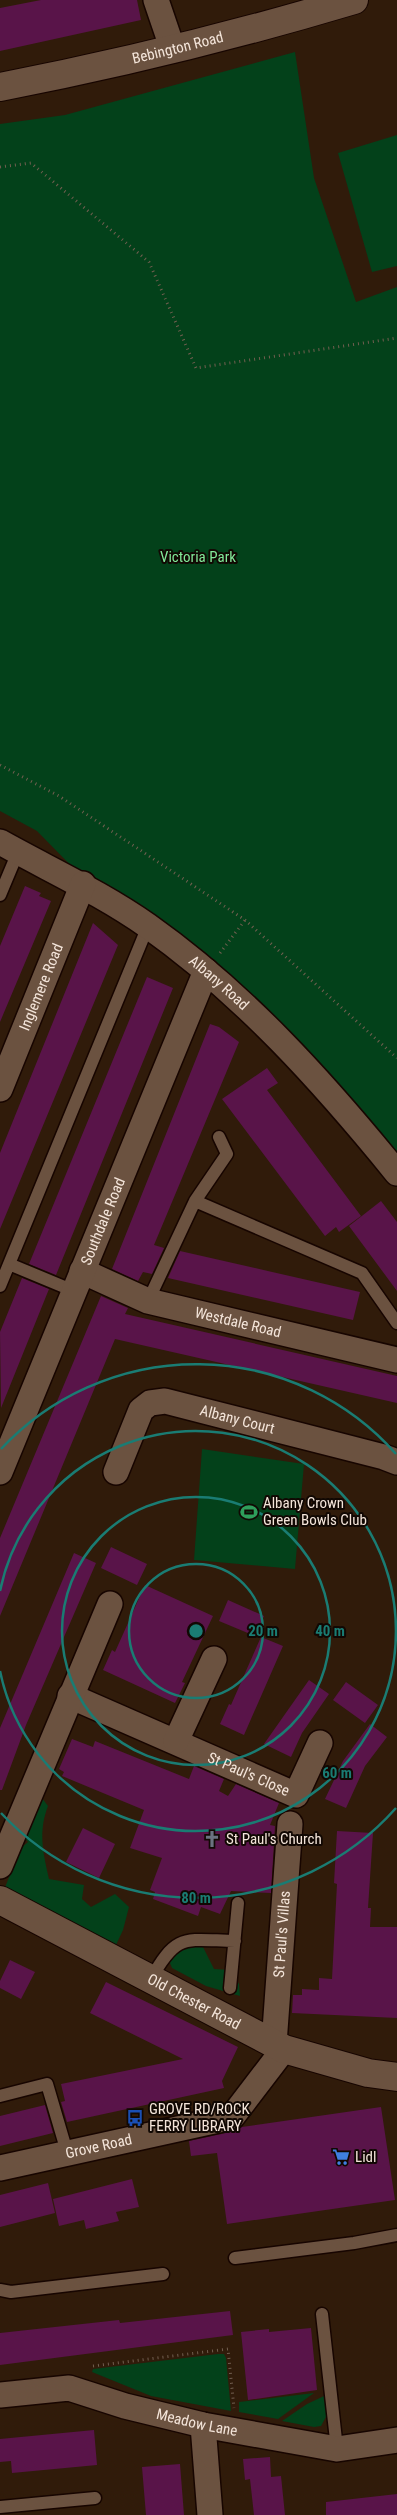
<svg xmlns="http://www.w3.org/2000/svg" width="397" height="2515" viewBox="0 0 397 2515" font-family="'Roboto Condensed',sans-serif">
	<style>
		.green { fill: #03411a }
		.building { fill: #591449 }
		.lines { fill: none; stroke-linecap: round; stroke-linejoin: round }
		.lane-casing { stroke: #170500; stroke-width: 15 }
		.street-casing { stroke: #170500; stroke-width: 28 }
		.secondary-casing { stroke: #170500; stroke-width: 30 }
		.path { stroke: #725f50; stroke-width: 3; stroke-dasharray: 1 4; stroke-linecap: butt }
		.lane { stroke: #6b5240; stroke-width: 12 }
		.street { stroke: #6b5240; stroke-width: 25 }
		.secondary { stroke: #6b5240; stroke-width: 28 }
		.ring { fill: none; stroke: #1a7c73; stroke-width: 2.5 }
		.labels { text-anchor: middle; dominant-baseline: central; stroke-width: 4; stroke-linejoin: round; paint-order: stroke }
		.street-label { font-size: 15px; fill: #f4e5da; stroke: #110803 }
		.park-label { font-size: 15px; fill: #82e999; stroke: #110803 }
		.poi-label { font-size: 15px; fill: #f4e5da; stroke: #110803; text-anchor: start }
		.centre { fill: #1a7c73; stroke: #110803; stroke-width: 2.5 }
		.ring-label { font-size: 15px; text-anchor: middle; font-weight: bold; fill: #1a7c73; stroke: #110803; stroke-width: 4; stroke-linejoin: round; paint-order: stroke }
	</style>
	<rect width="100%" height="100%" fill="#301b0a"/>
	<path class="green" d="M 295,52 L 314,178 L 356,302 L 397,287 L 397,1168 L 296,1050 L 87,882 L 37,831 L 0,811 L 0,124 L 65,115 Z
		M 397,135 L 397,266 L 372,272 L 338,153 Z
		M 202,1449 L 304,1464 L 295,1569 L 194,1560 Z
		M 39,1794 L 48,1806 C 38,1832 43,1853 49,1879 L 84,1885 L 82,1899 L 91,1907 L 115,1894 L 129,1907 L 123,1930 L 116,1945 L 4,1890 L 20,1849 L 28,1842 L 22,1834 Z
		M 180,1939 L 203,1947 L 214,1969 L 231,1970 L 239,1984 L 240,1996 L 206,1986 L 172,1968 L 164,1948 Z
		M 218,2354 L 224,2354 L 226,2358 L 231,2411 L 151,2396 L 92,2372 L 93,2369 Z
		M 314,2393 L 278,2419 L 239,2412 L 239,2402 Z
		M 324,2396 L 327,2415 L 321,2426 L 314,2427 L 282,2421 L 307,2404 Z"/>
	<path class="building" d="M 41,0 L 137,0 L 141,20 L 0,51 L 0,8 Z
		M 25,886 L 41,893 L 39,896 L 51,901 L 0,1022 L 0,946 Z
		M 93,923 L 118,945 L 0,1229 L 0,1153 Z
		M 147,977 L 173,988 L 56,1275 L 29,1264 Z
		M 210,1024 L 219,1027 L 239,1042 L 154,1245 L 164,1248 L 152,1274 L 143,1272 L 138,1281 L 112,1269 Z
		M 267,1068 L 278,1083 L 267,1090 L 361,1216 L 339,1232 L 336,1227 L 325,1236 L 222,1099 Z
		M 381,1201 L 397,1222 L 397,1291 L 349,1226 Z
		M 180,1251 L 360,1292 L 353,1320 L 168,1278 Z
		M 22,1278 L 49,1289 L 1,1408 L 0,1332 Z
		M 101,1296 L 128,1308 L 125,1314 L 397,1376 L 397,1403 L 115,1339 L 0,1616 L 0,1538 Z
		M 111,1547 L 147,1564 L 137,1585 L 101,1568 Z
		M 74,1553 L 96,1563 L 26,1725 L 2,1790 L 0,1790 L 0,1728 Z
		M 145,1585 L 213,1616 L 182,1682 L 185,1683 L 175,1703 L 103,1670 L 112,1650 L 115,1652 Z
		M 228,1600 L 264,1616 L 255,1636 L 219,1621 Z
		M 261,1637 L 283,1646 L 244,1735 L 220,1724 L 229,1704 L 231,1705 Z
		M 309,1680 L 329,1694 L 302,1733 L 291,1757 L 264,1744 Z
		M 346,1682 L 378,1705 L 365,1723 L 333,1700 Z
		M 370,1724 L 387,1737 L 365,1766 L 346,1808 L 325,1799 L 343,1761 Z
		M 72,1739 L 93,1747 L 95,1741 L 189,1779 L 194,1766 L 224,1779 L 219,1791 L 228,1796 L 236,1784 L 279,1803 L 270,1825 L 275,1826 L 271,1893 L 231,1891 L 220,1914 L 201,1907 L 198,1916 L 153,1899 L 155,1892 L 150,1890 L 162,1858 L 130,1848 L 144,1810 L 62,1776 L 64,1772 L 59,1769 Z
		M 83,1828 L 115,1844 L 99,1878 L 66,1862 Z
		M 337,1831 L 373,1833 L 368,1908 L 371,1908 L 370,1927 L 397,1927 L 397,2018 L 292,2013 L 293,1995 L 302,1995 L 302,1989 L 319,1990 L 319,1978 L 332,1979 L 337,1884 L 334,1883 Z
		M 10,1960 L 35,1972 L 21,1999 L 0,1988 L 0,1981 Z
		M 106,1982 L 238,2047 L 222,2081 L 224,2088 L 67,2122 L 61,2102 L 65,2101 L 61,2084 L 183,2059 L 90,2013 Z
		M 45,2105 L 53,2133 L 0,2146 L 0,2116 Z
		M 381,2107 L 395,2200 L 227,2224 L 217,2153 L 191,2156 L 189,2141 L 235,2131 L 242,2127 Z
		M 132,2179 L 139,2207 L 116,2212 L 119,2221 L 86,2229 L 84,2220 L 59,2226 L 53,2199 Z
		M 48,2183 L 55,2213 L 0,2227 L 0,2195 Z
		M 230,2311 L 233,2335 L 0,2365 L 0,2333 L 119,2320 L 120,2323 Z
		M 311,2328 L 317,2390 L 248,2400 L 241,2332 L 269,2329 L 269,2332 Z
		M 94,2430 L 97,2465 L 12,2473 L 11,2461 L 0,2462 L 0,2439 Z
		M 270,2457 L 271,2477 L 281,2476 L 285,2515 L 254,2515 L 250,2479 L 245,2480 L 243,2459 Z
		M 180,2464 L 184,2515 L 146,2515 L 142,2467 Z
		M 397,2494 L 397,2515 L 326,2515 L 326,2502 Z"/>
	<g class="lines">
		<g class="lane-casing">
			<path id="lane" d="M 0,895 L 18,852
				M 195,1201 L 227,1154 L 219,1137
				M 9,1264 L 74,1291
				M 0,1286 L 148,926
				M 148,1301 L 195,1201 L 362,1273 L 397,1323
				M 151,1979 C 177,1932 185,1940 235,1941
				M 230,1988 L 238,1903
				M 0,2096 L 47,2084 L 67,2152
				M 235,2258 L 354,2243 L 397,2235
				M 0,2290 L 11,2292 L 163,2274
				M 322,2314 L 337,2449
				M 0,2507 L 95,2498"/>
		</g>
		<g class="street-casing">
			<g id="street">
				<path d="M 156,0 L 173,50"/>
				<path id="s1" d="M 0,842 C 50,870 101,893 148,926 C 244,994 323,1082 397,1173"/>
				<path id="s2" d="M 0,1089 L 83,884"/>
				<path id="s3" d="M 82,1271 L 148,1301 L 397,1360"/>
				<path id="s4" d="M 0,1472 L 206,971"/>
				<path id="s5" d="M 116,1472 L 141,1410 L 150,1403 L 165,1401 L 384,1457 L 397,1462"/>
				<path id="s6" d="M 70,1696 L 296,1795 L 320,1743"/>
				<path d="M 176,1741 L 214,1659"/>
				<path d="M 0,1866 L 110,1604"/>
				<path id="s7" d="M 274,2044 L 290,1824"/>
				<path id="s8" d="M 0,2168 L 232,2117 L 284,2049"/>
				<path id="s9" d="M 0,2395 L 69,2388 L 125,2406 L 203,2425 L 337,2449 L 397,2440"/>
				<path d="M 203,2425 L 210,2515"/>
			</g>
		</g>
		<g class="secondary-casing">
			<g id="secondary">
				<path id="s10" d="M 0,87 C 119,64 237,35 354,0"/>
				<path id="s11" d="M 0,1900 L 284,2049 L 368,2073 L 397,2077"/>
			</g>
		</g>
		<path class="path" d="M 0,167 L 31,163 L 149,262 L 196,368 L 397,338
			M 0,765 L 59,796 L 245,920 L 397,1058
			M 220,953 L 245,920
			M 93,2366 L 228,2349 L 234,2408"/>
		<use href="#lane" class="lane"/>
		<use href="#street" class="street"/>
		<use href="#secondary" class="secondary"/>
	</g>
	<g class="ring">
		<circle cx="196" cy="1631" r="67"/>
		<circle cx="196" cy="1631" r="134"/>
		<path d="M0 1591A200 200 0 1 1 0 1671"/>
		<path d="M396 1808A267 267 0 0 1 1 1813M1 1449A267 267 0 0 1 396 1454"/>
	</g>
	<defs>
		<g id="stadium-bare" transform="scale(1.35)"><path d="M0-5a6.5 5 0 1 0 0 10a6.5 5 0 1 0 0-10ZM-3.5-1.8h7v3.6h-7Z" fill="#2e9e5b" stroke="#110803" stroke-width="2.5" paint-order="stroke"/></g>
		<g id="church-bare" transform="scale(1.35)"><path d="M-1.2-6h2.4v3.5h3.3v2.4h-3.3V6h-2.4V-.1h-3.3v-2.4h3.3Z" fill="#6b7280" stroke="#110803" stroke-width="2.5" paint-order="stroke"/></g>
		<g id="bus-bare" transform="scale(1.35)"><path d="M-5-6H5V4H4V6H2V4H-2V6H-4V4H-5ZM-3.5-4V0h7V-4ZM-3.5 1.2v1.5H-2V1.2ZM2 1.2v1.5H3.5V1.2Z" fill="#1a4fb4" stroke="#110803" stroke-width="2.5" paint-order="stroke"/></g>
		<g id="supermarket-bare" transform="scale(1.35)"><path d="M-6-5.5h2.5l.6 2H6L4.5 2H-2.5L-4.4-4H-6ZM-1.5 3.2a1.3 1.3 0 1 0 .1 0ZM3 3.2a1.3 1.3 0 1 0 .1 0Z" fill="#3f7fe0" stroke="#110803" stroke-width="2.5" paint-order="stroke"/></g>
	</defs>
	<g fill-rule="evenodd">
		<use href="#stadium-bare" x="249" y="1512"/>
		<use href="#church-bare" x="212" y="1839"/>
		<use href="#bus-bare" x="135" y="2118"/>
		<use href="#supermarket-bare" x="341" y="2157"/>
	</g>
	<g class="labels">
		<g class="street-label">
			<text stroke="none"><textPath href="#s10" startOffset="182">Bebington Road</textPath></text>
			<text stroke="none"><textPath href="#s1" startOffset="261">Albany Road</textPath></text>
			<text stroke="none"><textPath href="#s2" startOffset="110">Inglemere Road</textPath></text>
			<text stroke="none"><textPath href="#s4" startOffset="271">Southdale Road</textPath></text>
			<text stroke="none"><textPath href="#s3" startOffset="165">Westdale Road</textPath></text>
			<text stroke="none"><textPath href="#s5" startOffset="168">Albany Court</textPath></text>
			<text stroke="none"><textPath href="#s6" startOffset="195">St Paul's Close</textPath></text>
			<text stroke="none"><textPath href="#s7" startOffset="110">St Paul's Villas</textPath></text>
			<text stroke="none"><textPath href="#s11" startOffset="219">Old Chester Road</textPath></text>
			<text stroke="none"><textPath href="#s8" startOffset="101">Grove Road</textPath></text>
			<text stroke="none"><textPath href="#s9" startOffset="202">Meadow Lane</textPath></text>
		</g>
		<g class="park-label">
			<text x="198" y="557">Victoria Park</text>
		</g>
		<g class="poi-label">
			<text x="263" y="1503">Albany Crown<tspan x="263" dy="17">Green Bowls Club</tspan></text>
			<text x="226" y="1839">St Paul's Church</text>
			<text x="149" y="2109">GROVE RD/ROCK<tspan x="149" dy="17">FERRY LIBRARY</tspan></text>
			<text x="355" y="2157">Lidl</text>
		</g>
	</g>
	<circle cx="196" cy="1631" r="8" class="centre"/>
	<g class="ring-label">
		<text x="263" y="1636">20 m</text>
		<text x="330" y="1636">40 m</text>
		<text x="337" y="1778">60 m</text>
		<text x="196" y="1903">80 m</text>
	</g>
</svg>
